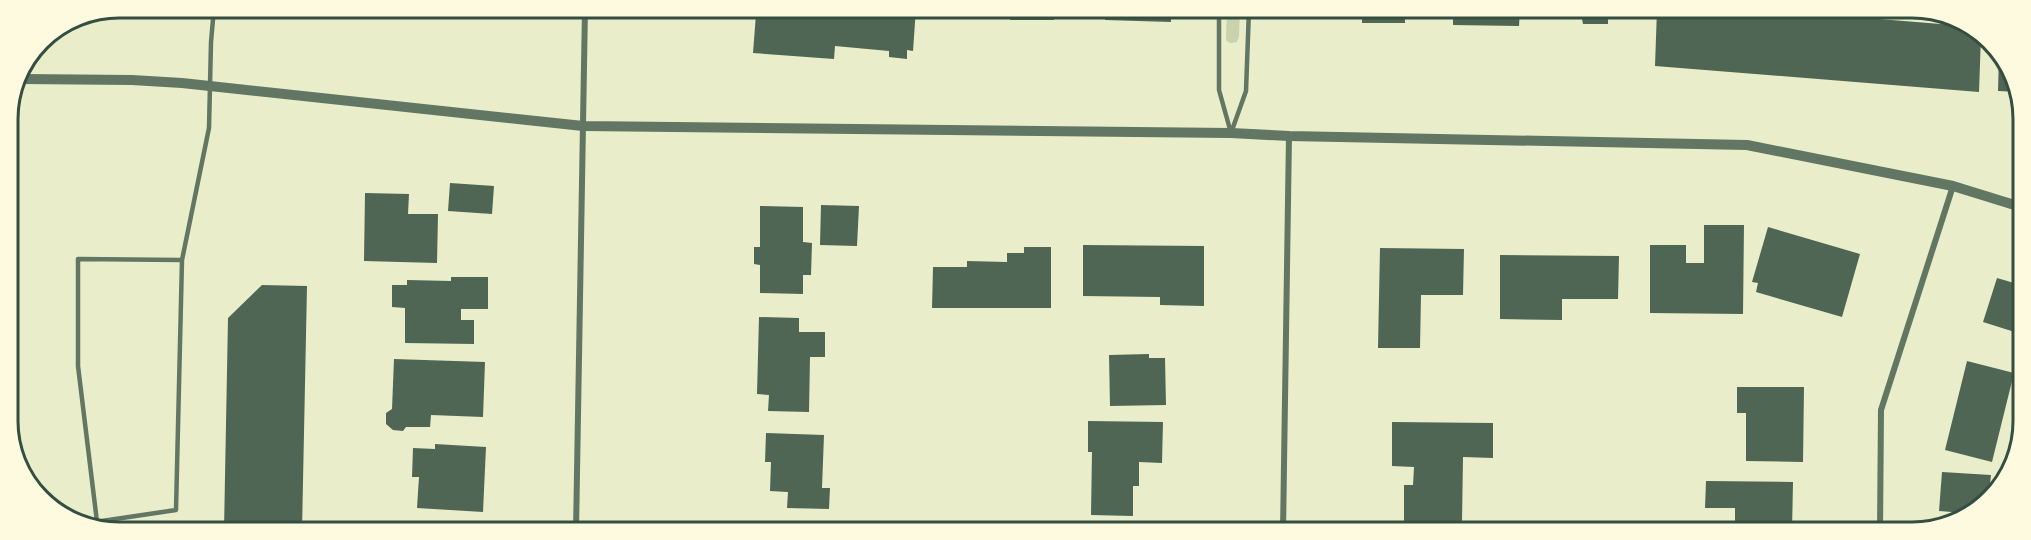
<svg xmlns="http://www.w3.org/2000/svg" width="2031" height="540" viewBox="0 0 2031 540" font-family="Inter,sans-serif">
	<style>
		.green { fill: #cad2ad }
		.building { fill: #4f6655 }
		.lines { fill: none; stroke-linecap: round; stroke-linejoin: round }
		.path { stroke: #344e41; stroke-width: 4 }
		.service { stroke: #617663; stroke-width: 4.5 }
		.minor { stroke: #617663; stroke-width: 6 }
		.tertiary { stroke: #617663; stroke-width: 10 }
		.rim { fill: none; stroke: #344e41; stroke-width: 3 }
	</style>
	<rect width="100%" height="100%" fill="#e9edc9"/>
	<path class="green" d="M 1227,9 L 1240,9 L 1239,36 L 1237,42 C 1232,43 1230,44 1226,40 Z"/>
	<path class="building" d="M 441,8 L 497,8 L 497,18 L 441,17 Z
		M 763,8 L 916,8 L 913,51 L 907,50 L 907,59 L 889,57 L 889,51 L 835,46 L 834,59 L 753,53 L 756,14 L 762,14 Z
		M 934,8 L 1055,9 L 1054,20 L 1010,20 L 1011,13 L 974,13 L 974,18 L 934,17 Z
		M 1105,9 L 1171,9 L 1171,22 L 1105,20 Z
		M 1362,9 L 1405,9 L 1405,23 L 1362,23 Z
		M 1453,9 L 1520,9 L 1519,26 L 1453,25 Z
		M 1554,9 L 1629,9 L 1629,15 L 1608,15 L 1608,24 L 1583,24 L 1581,14 L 1554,14 Z
		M 1657,9 L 1757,9 L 1965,26 L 1981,35 L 1979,92 L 1655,66 Z
		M 1999,55 L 2019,92 L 1998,91 Z
		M 450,183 L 494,186 L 492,214 L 448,211 Z
		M 365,193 L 409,194 L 408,214 L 438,214 L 437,263 L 364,261 Z
		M 821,205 L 859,206 L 857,246 L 820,245 Z
		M 760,206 L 803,207 L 803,242 L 812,243 L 811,275 L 803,275 L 803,294 L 760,293 L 760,265 L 754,264 L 754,247 L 760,247 Z
		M 1704,225 L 1744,225 L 1743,314 L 1650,313 L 1650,245 L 1686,245 L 1686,263 L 1704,263 Z
		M 1768,227 L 1860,254 L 1842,317 L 1756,292 L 1758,283 L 1752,282 Z
		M 1083,245 L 1204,246 L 1204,306 L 1160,305 L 1160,297 L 1083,296 Z
		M 1024,247 L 1051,247 L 1051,308 L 932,308 L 933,267 L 967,267 L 967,261 L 1007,262 L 1007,253 L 1024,253 Z
		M 1380,248 L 1464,249 L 1463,295 L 1421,295 L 1420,348 L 1378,348 Z
		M 1500,255 L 1619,256 L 1618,299 L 1562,299 L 1562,320 L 1500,319 Z
		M 451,277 L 488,277 L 488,309 L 461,309 L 461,320 L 474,320 L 474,344 L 405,343 L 405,308 L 392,307 L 392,285 L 407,285 L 407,280 L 451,281 Z
		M 1997,278 L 2021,285 L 2021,334 L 1983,322 Z
		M 262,285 L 307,286 L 302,531 L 224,530 L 228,318 Z
		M 759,317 L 799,318 L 799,332 L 825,332 L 825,357 L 810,357 L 809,412 L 768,411 L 769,395 L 757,394 Z
		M 1149,354 L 1149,358 L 1165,358 L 1166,405 L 1110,406 L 1109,355 Z
		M 394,359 L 485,362 L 483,417 L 431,415 L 430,427 L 406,427 L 403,431 L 393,430 L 386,424 L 386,413 L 392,409 Z
		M 1967,361 L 2014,373 L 1992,462 L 1945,450 Z
		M 1737,387 L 1804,387 L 1803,462 L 1746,461 L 1746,413 L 1737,413 Z
		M 1088,421 L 1163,422 L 1162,463 L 1139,462 L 1139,486 L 1133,486 L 1133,516 L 1091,515 L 1092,452 L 1088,452 Z
		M 1392,422 L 1493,423 L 1493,458 L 1463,457 L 1462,522 L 1404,522 L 1404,485 L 1413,485 L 1414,467 L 1392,466 Z
		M 766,433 L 824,435 L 822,488 L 830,488 L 829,509 L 787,508 L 788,492 L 770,491 L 771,462 L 765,462 Z
		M 435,444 L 486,447 L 483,512 L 417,508 L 419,477 L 412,477 L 413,448 L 435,449 Z
		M 1942,472 L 1991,475 L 1990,484 L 1997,484 L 1985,505 L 1965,513 L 1939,511 Z
		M 1706,481 L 1793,482 L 1792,532 L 1735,532 L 1735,508 L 1705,508 Z
		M 414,526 L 485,528 L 485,531 L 414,531 Z"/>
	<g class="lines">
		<path class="path" d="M 10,439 L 11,445"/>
		<path class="service" d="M 1219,9 L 1219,90 L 1231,133
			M 1231,133 L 1246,91 L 1249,9
			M 78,520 L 95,522 L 176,510 L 182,260
			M 98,530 L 78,366 L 78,259 L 182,260 L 209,128 L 211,42 L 214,8"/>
		<path class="minor" d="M 576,531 L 585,8
			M 1283,532 L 1289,136
			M 1880,532 L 1881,410 L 1953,186"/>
		<path class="tertiary" d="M 22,79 L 132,80 L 182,83 L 583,126 L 1231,133 L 1289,136 L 1747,145 L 1953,186 L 2021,207"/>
	</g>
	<path d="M0 0H2031V540H0ZM119 18H1912A101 101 0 0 1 2013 119V421A101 101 0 0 1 1912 522H119A101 101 0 0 1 18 421V119A101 101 0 0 1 119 18Z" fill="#fefae0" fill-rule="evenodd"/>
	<path class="rim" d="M119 18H1912A101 101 0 0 1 2013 119V421A101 101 0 0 1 1912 522H119A101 101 0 0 1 18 421V119A101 101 0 0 1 119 18Z"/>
</svg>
